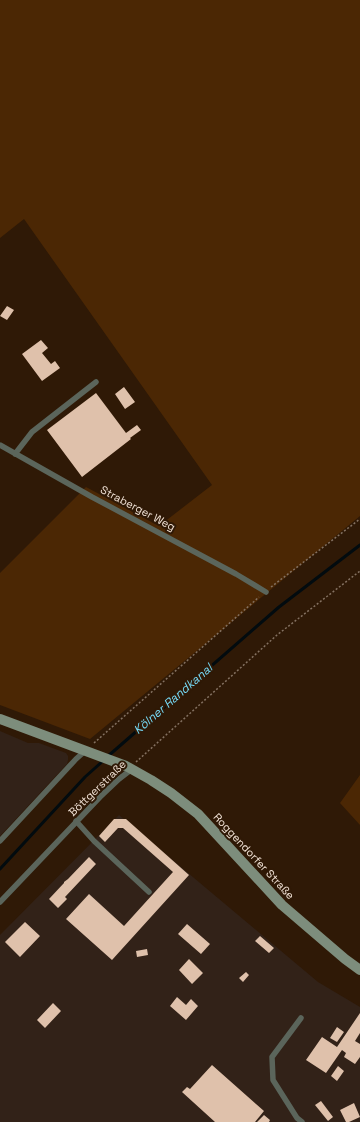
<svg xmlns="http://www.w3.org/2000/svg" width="360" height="1122" viewBox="0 0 360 1122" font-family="'Space Grotesk',sans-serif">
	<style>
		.industrial { fill: #322218 }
		.green { fill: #4b2704 }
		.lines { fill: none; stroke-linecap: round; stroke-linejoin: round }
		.stream { stroke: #020b0f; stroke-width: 3 }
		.building { fill: #dfc1ab }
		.path { stroke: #847161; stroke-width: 1.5; stroke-dasharray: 2 2; stroke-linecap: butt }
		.lane { stroke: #5b655b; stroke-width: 5.5 }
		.secondary { stroke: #7d8d7c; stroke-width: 10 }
		.labels { text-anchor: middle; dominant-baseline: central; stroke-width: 4; stroke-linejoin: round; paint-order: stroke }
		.street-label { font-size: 11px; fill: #f3e4d8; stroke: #2f1906 }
		.water-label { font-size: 12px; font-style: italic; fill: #77dbf7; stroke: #2f1906 }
	</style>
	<rect width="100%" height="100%" fill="#2f1906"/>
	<path class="industrial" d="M 0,731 L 28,743 L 39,743 L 66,753 L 68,756 L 68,760 L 67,764 L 0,836 Z
		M 119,815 L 318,982 L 360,1007 L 360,1122 L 0,1122 L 0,935 Z"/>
	<path class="green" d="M 0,0 L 360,0 L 360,516 L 90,739 L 0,705 L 0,573 L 86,487 L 159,526 L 212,485 L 24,219 L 0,238 Z
		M 360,775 L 360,825 L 340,803 Z"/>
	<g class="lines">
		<path class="stream" d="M 107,757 L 279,607 L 360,545
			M 0,869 L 85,777 L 103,761"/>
	</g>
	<path class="building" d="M 7,306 L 14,310 L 7,320 L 0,316 Z
		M 41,340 L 48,348 L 42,353 L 51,364 L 55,361 L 60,368 L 42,381 L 22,354 Z
		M 124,387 L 135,402 L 125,409 L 115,394 Z
		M 96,393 L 126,433 L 137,425 L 141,430 L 130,438 L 131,439 L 82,477 L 47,430 Z
		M 114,819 L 126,819 L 189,875 L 112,960 L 66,919 L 89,894 L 124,926 L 173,872 L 123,828 L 118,828 L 105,842 L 99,836 Z
		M 89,857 L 96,864 L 65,897 L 67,899 L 58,908 L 49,899 L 64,883 L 64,882 L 68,879 Z
		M 25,922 L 40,936 L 20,957 L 5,942 Z
		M 187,924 L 210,944 L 201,954 L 178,934 Z
		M 260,936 L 274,948 L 269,953 L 255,941 Z
		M 147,949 L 148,955 L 137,957 L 136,951 Z
		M 189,959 L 203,973 L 192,984 L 179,970 Z
		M 246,972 L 249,975 L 243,982 L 239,978 Z
		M 177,997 L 186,1005 L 191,999 L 198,1006 L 186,1020 L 170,1006 Z
		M 53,1003 L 61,1011 L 45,1028 L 37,1020 Z
		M 360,1013 L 360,1033 L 355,1041 L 360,1044 L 360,1057 L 355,1064 L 344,1057 L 346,1053 L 342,1050 L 326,1073 L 306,1060 L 322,1037 L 337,1047 Z
		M 337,1027 L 344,1032 L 337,1042 L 330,1038 Z
		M 212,1065 L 264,1111 L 255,1122 L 215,1122 L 182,1092 L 187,1087 L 190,1089 Z
		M 338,1066 L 344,1071 L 337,1081 L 331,1076 Z
		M 321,1101 L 333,1117 L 328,1121 L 315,1105 Z
		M 354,1103 L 360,1117 L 349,1122 L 346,1122 L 340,1110 Z
		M 264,1115 L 270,1120 L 269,1122 L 257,1122 Z"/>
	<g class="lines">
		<path class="path" d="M 271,587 L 360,519
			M 94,743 L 259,597
			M 136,762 L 277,635 L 360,571"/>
		<path class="lane" d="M 0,445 L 92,497 L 236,574 L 266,592
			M 15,454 L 32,432 L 96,382
			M 76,821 L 94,841 L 149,892
			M 0,841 L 76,759 L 85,751
			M 0,902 L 100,797 L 119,779 L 132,769
			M 301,1018 L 272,1057 L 273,1080 L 297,1118 L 302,1122"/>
		<path class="secondary" d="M 0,719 L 126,766 L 151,780 L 171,793 L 198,814 L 282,905 L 345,959 L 360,970"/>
	</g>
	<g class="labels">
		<g class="street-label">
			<text transform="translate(138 508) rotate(28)">Straberger Weg</text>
			<text transform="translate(97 788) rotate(-44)">Böttgerstraße</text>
			<text transform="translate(254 856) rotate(47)">Roggendorfer Straße</text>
		</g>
		<g class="water-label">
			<text transform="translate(173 699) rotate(-41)">Kölner Randkanal</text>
		</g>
	</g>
</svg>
